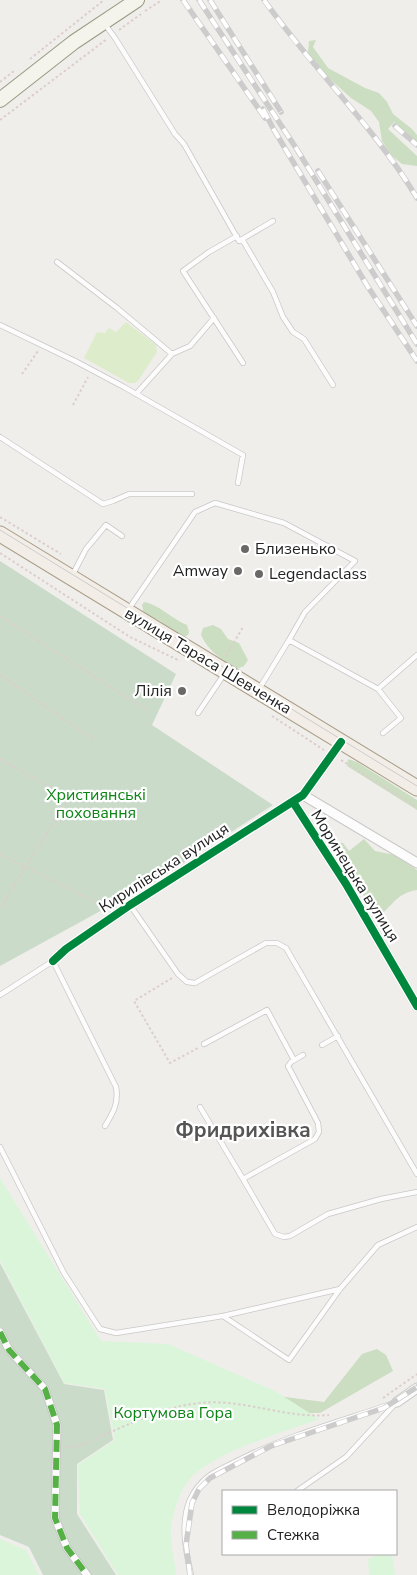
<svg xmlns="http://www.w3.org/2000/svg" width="417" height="1575" viewBox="0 0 417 1575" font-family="'Nunito Sans',sans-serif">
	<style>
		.grass { fill: #ddeccb }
		.forest { fill: #cbdec1 }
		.cemetery { fill: #cadbca }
		.park { fill: #daf5da }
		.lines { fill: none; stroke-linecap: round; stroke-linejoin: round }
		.service-casing { stroke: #c9c8c7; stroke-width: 6 }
		.pedestrian-casing { stroke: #c9c8c7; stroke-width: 9 }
		.minor-casing { stroke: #c9c8c7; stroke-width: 11 }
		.secondary-casing { stroke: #999a82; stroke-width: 16 }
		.primary-casing { stroke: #a79c86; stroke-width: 17 }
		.path { stroke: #dccecd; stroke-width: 2; stroke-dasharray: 2.5 2.5; stroke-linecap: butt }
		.service { stroke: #fdfcfc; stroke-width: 4.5 }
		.pedestrian { stroke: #fdfcfc; stroke-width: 7 }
		.minor { stroke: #fdfcfc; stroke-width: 9 }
		.secondary { stroke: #f4f4ed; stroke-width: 14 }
		.primary { stroke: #f3ede7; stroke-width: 15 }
		.tram { stroke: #ccc; stroke-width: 1 }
		.rail-casing { stroke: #ccc; stroke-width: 5.5 }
		.rail { stroke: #fff; stroke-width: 4; stroke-dasharray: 11; stroke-linecap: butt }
		.quiet { stroke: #55b145; stroke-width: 6; stroke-dasharray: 12 6; stroke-linecap: butt }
		.cycleway-casing { stroke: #fff; stroke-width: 11 }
		.cycleway { stroke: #00873e; stroke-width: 8 }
		.poi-dot { fill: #6a6968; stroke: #fff; stroke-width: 2 }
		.labels { text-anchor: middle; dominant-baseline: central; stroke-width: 4.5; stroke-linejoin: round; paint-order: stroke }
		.poi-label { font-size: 16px; fill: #222; stroke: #fff; text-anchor: start }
		.street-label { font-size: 16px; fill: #222; stroke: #fff }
		.park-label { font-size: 16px; fill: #0c8416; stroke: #fff }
		.district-label { font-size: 21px; font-weight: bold; fill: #555; stroke: #fff }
	</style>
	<rect width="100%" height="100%" fill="#f0eeeb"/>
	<path class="grass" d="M 126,322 L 156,345 L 157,352 L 138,381 L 134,383 L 129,383 L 84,358 L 97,332 L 105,333 L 109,328 L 116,332 Z"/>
	<path class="forest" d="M 316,40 L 313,47 L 328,68 L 365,88 L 379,93 L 387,102 L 393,114 L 412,129 L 417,135 L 417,143 L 394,122 L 388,129 L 417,156 L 417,166 L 402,164 L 392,156 L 382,141 L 379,122 L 371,111 L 351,98 L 320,70 L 308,53 L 309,41 Z
		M 144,602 C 160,605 172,619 187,625 L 189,632 L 188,635 L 182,638 L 172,633 L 160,621 L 144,614 L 142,605 Z
		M 213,625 L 221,629 L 228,639 L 239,643 L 248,660 L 244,666 L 237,669 C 222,660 209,652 201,635 L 203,628 Z
		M 348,759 L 357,762 L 417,800 L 417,810 L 347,766 Z
		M 364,839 L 375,851 L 395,855 L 417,870 L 417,890 C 394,894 394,906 376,918 L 371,913 L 366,899 L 335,851 L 335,842 L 343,843 L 349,851 Z
		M 377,1349 L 386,1355 L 393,1371 L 320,1413 L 292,1413 L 270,1395 L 324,1402 L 362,1354 Z"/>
	<path class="cemetery" d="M 0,561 L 176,674 L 152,725 L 273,805 L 157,880 L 0,966 Z
		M 0,1263 L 64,1384 L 104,1390 L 113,1440 L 77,1464 L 77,1514 L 116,1575 L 43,1575 L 29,1547 L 0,1535 Z"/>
	<path class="park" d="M 0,1178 L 101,1341 L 168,1344 L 275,1391 L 319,1419 C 285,1432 213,1452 189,1480 C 179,1492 172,1514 171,1530 C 170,1544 175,1561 176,1575 L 118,1575 L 80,1514 L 78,1465 L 115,1440 L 105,1389 L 64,1383 L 0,1260 Z
		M 0,1539 L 26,1550 L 39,1575 L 0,1575 Z
		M 380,1554 L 392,1554 L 395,1575 L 369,1575 L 368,1559 Z"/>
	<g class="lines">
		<g class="service-casing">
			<path id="service" d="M 104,23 L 115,38 L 175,134 L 184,144 L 239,241 L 273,221
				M 237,236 L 209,252 L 183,271 L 243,363
				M 242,239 L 273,292 L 283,317 L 293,332 L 304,339 L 333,385
				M 57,262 L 117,308 L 172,354
				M 0,325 L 75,361 L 124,387 L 243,455 L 238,483
				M 136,394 L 172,354 L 190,346 L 214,318
				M 0,437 L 103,504 L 113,501 L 129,494 L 192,494
				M 72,576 L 86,549 L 106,525 L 122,536
				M 128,610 L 195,512 L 215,503 L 284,523 L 355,561 L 305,612 L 289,640 L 259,689
				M 289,640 L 378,689
				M 198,713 L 225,673
				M 383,733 L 401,718 L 378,689 L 417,655
				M 130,905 L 178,974 L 187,982 L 195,983 L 266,943 L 277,943 L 286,948 L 417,1174
				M 0,995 L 53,961 L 116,1087 C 119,1103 113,1113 105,1126
				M 204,1044 L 267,1010 L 294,1060
				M 322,1045 L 338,1036
				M 303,1055 L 291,1062 L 288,1066 L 318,1123 L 319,1132 L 315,1139 L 243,1179 L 275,1234 L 284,1237 L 290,1236 L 328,1214 L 381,1199 L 417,1192
				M 200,1107 L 243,1179
				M 0,1147 L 64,1273 L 100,1329 L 116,1333 L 223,1316 L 340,1289
				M 223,1316 L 289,1360 L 340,1289 L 378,1245 L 417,1227
				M 297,1491 L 346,1457 L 396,1403
				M 191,1575 C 186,1552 180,1523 190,1500 C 194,1491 201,1482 209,1476 C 219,1469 232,1464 243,1458 C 292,1434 345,1420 397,1402"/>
		</g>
		<g class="pedestrian-casing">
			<path id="pedestrian" d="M 0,1332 L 9,1350 L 45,1389 L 57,1425 L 55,1518 L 67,1548 L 87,1575"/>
		</g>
		<g class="minor-casing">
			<path id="minor" d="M 303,795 L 417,863
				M 293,802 L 346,884 L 417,1006
				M 53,961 L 66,949 L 130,905 L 303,795 L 341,742
				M 397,1402 L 417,1388"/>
		</g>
		<g class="secondary-casing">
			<path id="secondary" d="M 0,100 L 74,42 L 137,0"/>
		</g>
		<g class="primary-casing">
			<path id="primary" d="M 0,534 L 417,788"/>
		</g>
		<path class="path" d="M 145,11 L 162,0
			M 119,30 L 141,14
			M 30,59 L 104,0
			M 0,82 L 14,71
			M 0,120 L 107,39
			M 22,374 L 38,351
			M 73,405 L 88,377
			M 0,517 L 61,554
			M 0,553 L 130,637 L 180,661
			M 0,616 L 148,711
			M 226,656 L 243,627
			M 0,675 L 94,740
			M 272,716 L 324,750
			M 0,759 L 69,798 L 0,908
			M 341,760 L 417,807
			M 0,854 L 95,902
			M 172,978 L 134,1001 L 170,1063 L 198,1048
			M 383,1398 L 417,1374
			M 66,1447 C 84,1447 97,1437 113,1431 C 138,1420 165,1408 192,1404 C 240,1396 282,1419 329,1415"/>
		<use href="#service" class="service"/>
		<use href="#pedestrian" class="pedestrian"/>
		<use href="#minor" class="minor"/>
		<use href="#secondary" class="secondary"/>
		<use href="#primary" class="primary"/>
		<path class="tram" d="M 0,530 L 417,786"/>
		<g class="rail-casing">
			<path id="rail" d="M 183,0 L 265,118
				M 199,0 L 296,148 L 417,344
				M 210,0 L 281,112
				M 264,0 C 312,68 374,126 417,198
				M 263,109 L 274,130 L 368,287 L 417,361
				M 395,126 L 417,145
				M 318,171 L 417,326
				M 190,1575 L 186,1545 L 192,1503 L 199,1489 L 210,1478 L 271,1446 L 384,1408 L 417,1387"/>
		</g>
		<use href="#rail" class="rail"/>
		<path class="quiet" d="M 0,1332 L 9,1350 L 45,1389 L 57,1425 L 55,1518 L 67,1548 L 87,1575"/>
		<g class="cycleway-casing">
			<path id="cycleway" d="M 293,802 L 346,884 L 417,1006
				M 53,961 L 66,949 L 130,905 L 303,795 L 341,742"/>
		</g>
		<use href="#cycleway" class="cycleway"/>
	</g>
	<g class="poi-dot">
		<circle cx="245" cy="549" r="5"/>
		<circle cx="238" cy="571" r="5"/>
		<circle cx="259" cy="574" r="5"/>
		<circle cx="182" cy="691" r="5"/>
	</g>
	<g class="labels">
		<g class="poi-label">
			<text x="255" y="549">Близенько</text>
			<text x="228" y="571" text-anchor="end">Amway</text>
			<text x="269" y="574">Legendaclass</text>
			<text x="172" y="691" text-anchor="end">Лілія</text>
		</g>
		<g class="street-label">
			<text transform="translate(208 661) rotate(31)">вулиця Тараса Шевченка</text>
			<text transform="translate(164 868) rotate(-33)">Кирилівська вулиця</text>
			<text transform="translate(355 876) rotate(58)">Моринецька вулиця</text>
		</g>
		<g class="park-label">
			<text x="96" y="795">Християнські<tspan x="96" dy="18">поховання</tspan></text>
			<text x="173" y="1413">Кортумова Гора</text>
		</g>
		<g class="district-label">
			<text x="243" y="1130">Фридрихівка</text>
		</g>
	</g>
	<rect x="222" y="1490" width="175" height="65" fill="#ffffff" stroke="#a7a7a7"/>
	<rect x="232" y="1506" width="25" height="8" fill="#00873e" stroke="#a7a7a7"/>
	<text x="267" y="1515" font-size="15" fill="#222222">Велодоріжка</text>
	<rect x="232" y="1531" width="25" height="8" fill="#55b145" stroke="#a7a7a7"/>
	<text x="267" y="1540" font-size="15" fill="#222222">Стежка</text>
</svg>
